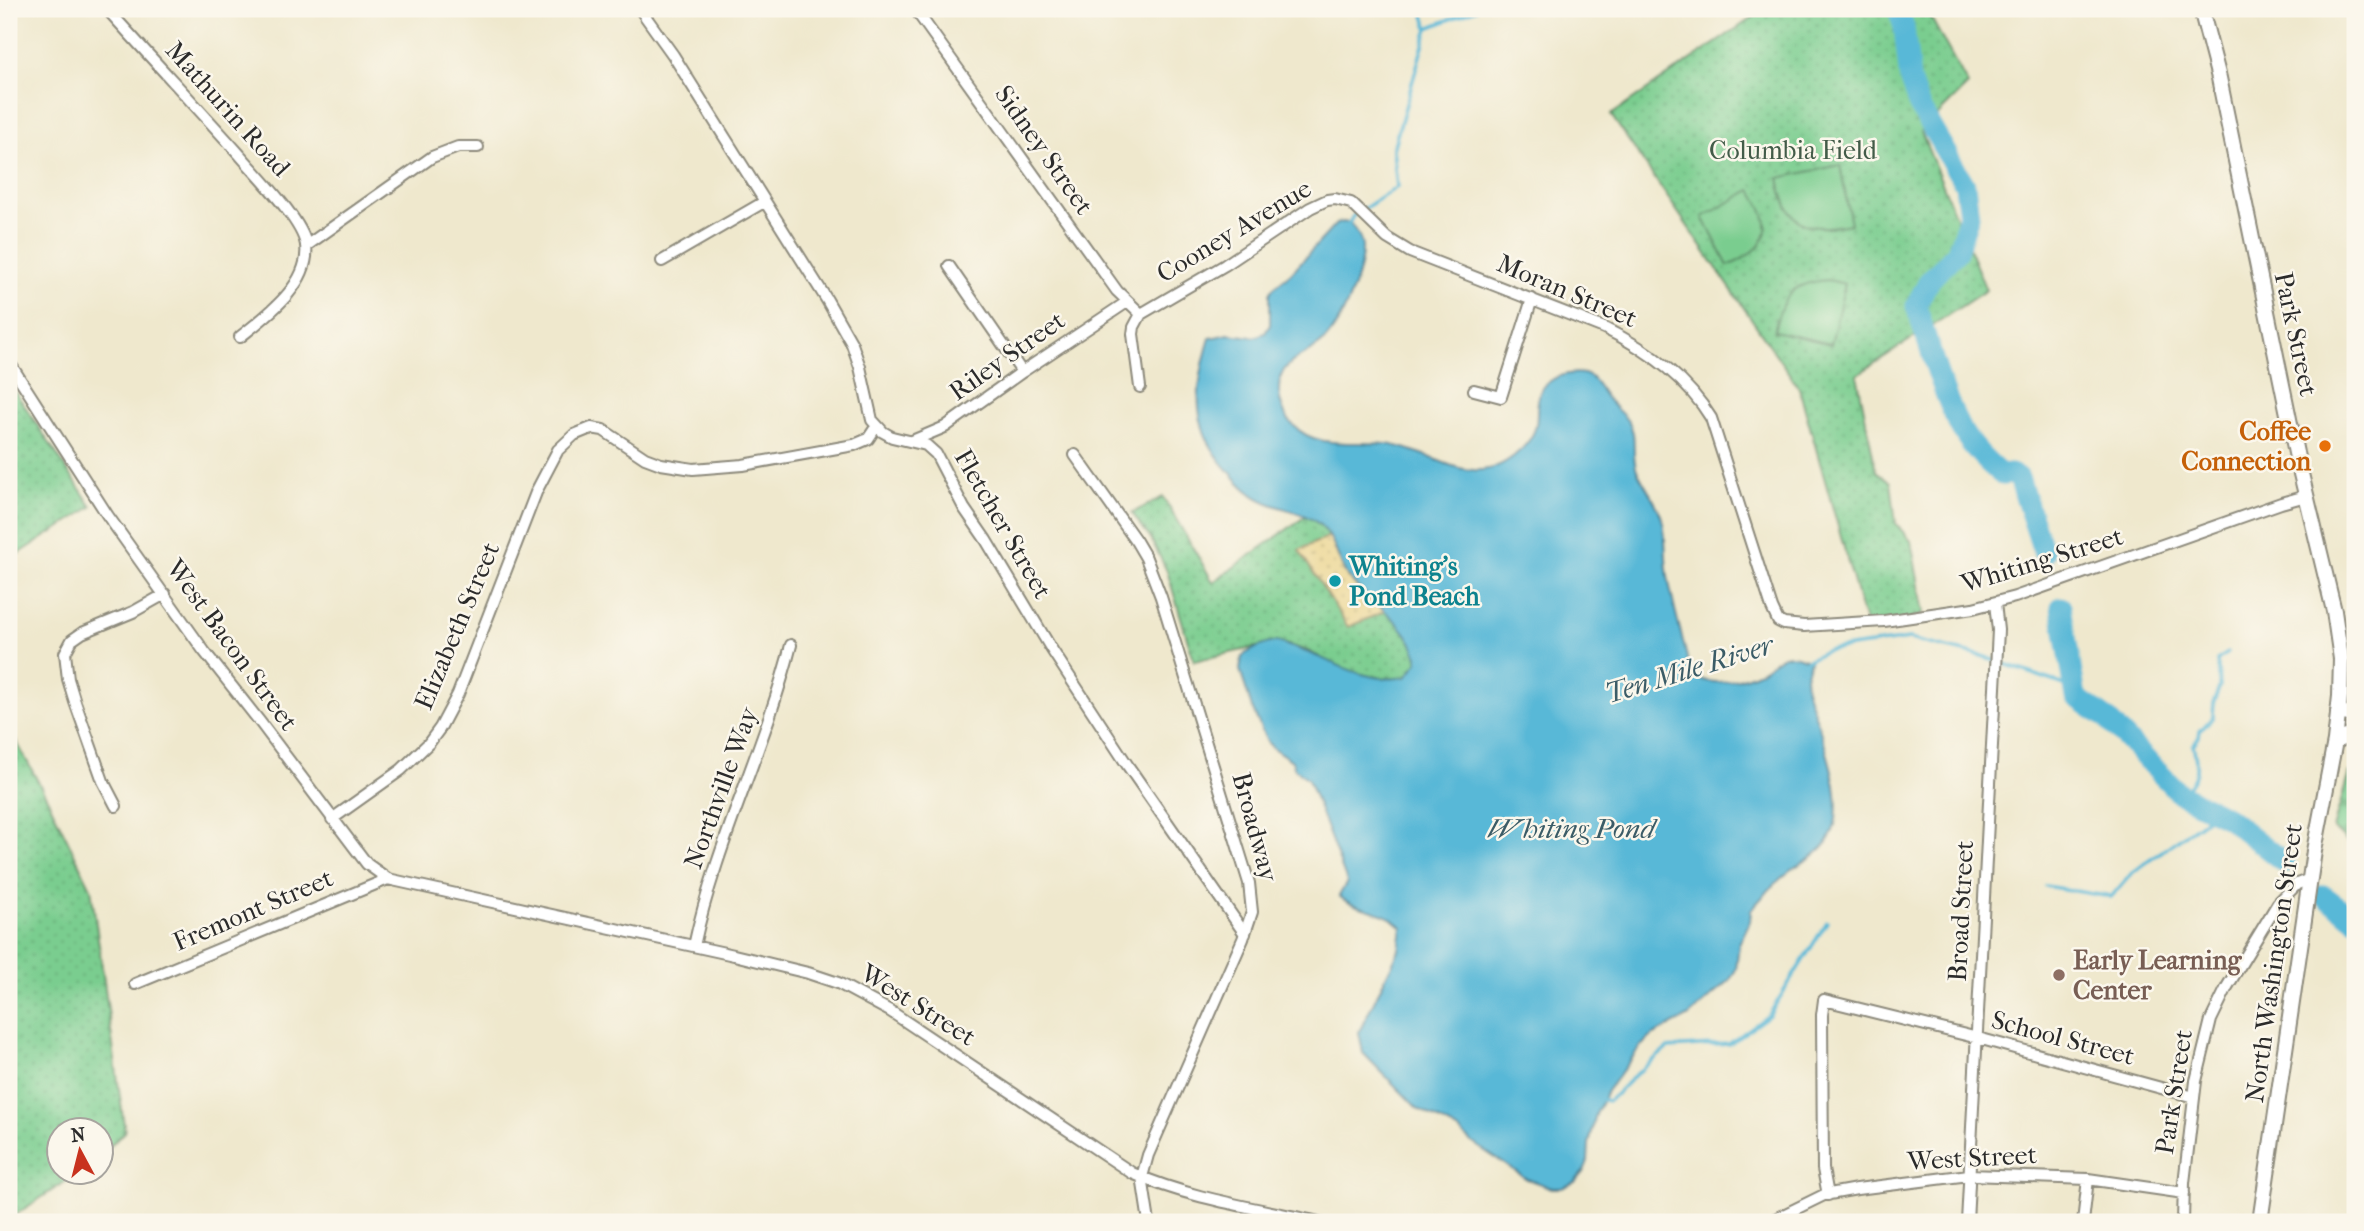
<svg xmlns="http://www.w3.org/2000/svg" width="2364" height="1231" viewBox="0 0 2364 1231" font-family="'IM FELL French Canon',serif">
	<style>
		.grass { fill: url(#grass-dots); stroke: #527c5d; stroke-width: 2 }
		.sand { fill: url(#sand-dots); stroke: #8c8264; stroke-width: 2 }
		.cemetery { fill: url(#cemetery-stones); stroke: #527c5d; stroke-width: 2 }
		.garden { fill: #7acd8f; stroke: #527c5d; stroke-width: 2 }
		.water { fill: #58b8d7; stroke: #427281; stroke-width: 2 }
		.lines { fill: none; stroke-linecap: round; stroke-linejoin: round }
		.stream { stroke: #58b8d7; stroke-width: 3.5 }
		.river { stroke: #58b8d7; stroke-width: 21 }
		.minor-casing { stroke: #8d8a7c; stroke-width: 14 }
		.major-casing { stroke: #8d8a7c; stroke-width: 18 }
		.minor { stroke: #fff; stroke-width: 10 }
		.major { stroke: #fff; stroke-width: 14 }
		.food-dot { fill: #e8710a; stroke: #fbf7ec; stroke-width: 2.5 }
		.culture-dot { fill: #0f9aa8; stroke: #fbf7ec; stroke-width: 2.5 }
		.education-dot { fill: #8d6e63; stroke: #fbf7ec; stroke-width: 2.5 }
		.labels { text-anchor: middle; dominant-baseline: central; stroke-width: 5; stroke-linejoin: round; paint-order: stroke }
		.street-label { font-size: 26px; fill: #2b2b2b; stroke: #fbf7ec }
		.park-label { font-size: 26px; fill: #435c49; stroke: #fbf7ec }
		.food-label { font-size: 26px; font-weight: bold; fill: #c56008; stroke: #fbf7ec; text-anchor: end }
		.culture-label { font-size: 26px; font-weight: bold; fill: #0d838f; stroke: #fbf7ec; text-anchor: start }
		.education-label { font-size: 26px; font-weight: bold; fill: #785e54; stroke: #fbf7ec; text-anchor: start }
		.water-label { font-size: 28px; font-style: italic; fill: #3b5c67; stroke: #fbf7ec }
	</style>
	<defs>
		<pattern id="grass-dots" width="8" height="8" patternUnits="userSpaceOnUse" patternTransform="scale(1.75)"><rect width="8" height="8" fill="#7acd8f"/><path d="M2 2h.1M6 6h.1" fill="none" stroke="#6ab07c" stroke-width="1.8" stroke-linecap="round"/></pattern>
		<pattern id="sand-dots" width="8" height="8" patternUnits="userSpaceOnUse" patternTransform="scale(1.75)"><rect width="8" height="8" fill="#eeda9e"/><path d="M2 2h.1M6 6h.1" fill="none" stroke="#cb8" stroke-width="1.8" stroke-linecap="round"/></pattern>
		<pattern id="cemetery-stones" width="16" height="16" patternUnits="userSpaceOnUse" patternTransform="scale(1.75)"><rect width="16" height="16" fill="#7acd8f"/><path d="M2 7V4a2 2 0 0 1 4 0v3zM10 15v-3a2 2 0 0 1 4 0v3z" fill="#6ab07c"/></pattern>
	</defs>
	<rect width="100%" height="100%" fill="#fbf7ec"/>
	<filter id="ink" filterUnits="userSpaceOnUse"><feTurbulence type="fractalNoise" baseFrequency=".0143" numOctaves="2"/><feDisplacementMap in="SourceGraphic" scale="14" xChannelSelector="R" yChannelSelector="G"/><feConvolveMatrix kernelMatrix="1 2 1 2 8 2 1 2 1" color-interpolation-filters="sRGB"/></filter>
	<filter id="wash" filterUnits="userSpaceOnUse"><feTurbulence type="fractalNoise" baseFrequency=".00686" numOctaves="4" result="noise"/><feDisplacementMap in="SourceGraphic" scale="28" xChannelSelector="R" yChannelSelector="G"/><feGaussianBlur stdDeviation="1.57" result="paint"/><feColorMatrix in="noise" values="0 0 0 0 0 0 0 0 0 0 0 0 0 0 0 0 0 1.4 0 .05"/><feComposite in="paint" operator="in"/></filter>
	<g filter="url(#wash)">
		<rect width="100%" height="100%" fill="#efe8cd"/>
		<path class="grass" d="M 1765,9 L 1926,9 L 1968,85 L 1921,132 L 1986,290 L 1857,375 L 1876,471 L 1891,482 L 1896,524 L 1911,541 L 1924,613 L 1882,629 L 1866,626 L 1799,388 L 1611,115 Z
			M 14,390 L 92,507 L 9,560 L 9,392 Z
			M 1163,497 L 1213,582 L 1306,516 C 1333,529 1330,546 1344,568 C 1363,599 1415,623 1418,662 L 1406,677 L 1398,679 L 1367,676 L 1340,668 L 1308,651 L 1279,642 L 1194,661 L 1167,571 L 1151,539 L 1132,513 Z
			M 9,728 L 47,798 L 91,888 L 125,1132 L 102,1153 L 102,1130 L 60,1130 L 60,1172 L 80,1172 L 9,1219 Z"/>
		<path class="sand" d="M 1330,536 L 1343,568 L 1355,585 L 1386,611 L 1348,627 L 1299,550 Z"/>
		<path class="cemetery" d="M 2355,771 L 2355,848 L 2333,829 L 2349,773 Z"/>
		<path class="garden" d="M 1840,165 L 1851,224 C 1805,232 1788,227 1779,178 Z
			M 1751,190 C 1777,227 1770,248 1728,266 L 1703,217 Z
			M 1828,280 L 1845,284 L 1831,344 L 1774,331 C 1783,295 1790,283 1828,280 Z"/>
		<path class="water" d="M 1343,222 L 1350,223 C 1355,230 1361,236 1362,246 C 1363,273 1342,323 1323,342 C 1312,353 1288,359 1282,374 C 1275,390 1281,412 1292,424 C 1318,452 1358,439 1392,445 C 1437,453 1472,491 1515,455 C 1524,448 1534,436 1536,425 C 1539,409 1533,394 1549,382 C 1554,378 1562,375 1568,374 C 1596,370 1594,383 1608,400 C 1617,411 1630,418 1633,433 C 1635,445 1632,458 1637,470 C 1644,487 1659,503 1663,522 C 1666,537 1665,553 1667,569 C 1671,600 1681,631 1688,662 C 1691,669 1693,676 1700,679 C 1718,686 1744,679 1760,671 C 1768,667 1775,659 1783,656 C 1793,653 1801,657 1810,661 L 1805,676 L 1806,689 C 1818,728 1853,805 1828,841 C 1819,854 1806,860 1794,868 C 1778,879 1764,895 1751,910 L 1750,921 L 1739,944 L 1736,969 L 1730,980 L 1688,1017 L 1653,1035 L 1641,1046 L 1607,1091 L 1596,1114 L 1589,1144 L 1588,1161 L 1584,1171 L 1575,1182 L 1562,1188 L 1552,1188 L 1527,1179 L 1470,1141 L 1458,1130 L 1417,1108 L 1363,1053 L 1359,1032 L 1399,950 L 1402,927 C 1384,908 1355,911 1339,896 L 1347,882 L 1308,779 L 1295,769 L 1292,761 L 1273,748 L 1267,742 L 1252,708 L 1240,670 L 1242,656 C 1249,651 1267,642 1276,642 C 1282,642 1287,646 1292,647 C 1329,658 1365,685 1406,677 L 1418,662 C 1415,631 1376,604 1355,585 C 1337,569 1339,542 1320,525 C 1304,511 1281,510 1262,500 C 1249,494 1239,483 1230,472 C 1190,429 1194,391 1210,338 L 1228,334 L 1254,337 L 1265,333 L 1270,325 L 1270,293 L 1273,288 L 1291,273 L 1336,224 Z"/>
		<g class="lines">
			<path class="stream" d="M 1428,28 L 1476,9
				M 1348,225 L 1353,216 L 1397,187 L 1393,149 L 1428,28 L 1422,9
				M 1805,661 L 1828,650 L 1909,639 L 1982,656 L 2073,688
				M 2182,795 C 2198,775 2199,770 2193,745 L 2199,737 L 2200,731 L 2213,717 L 2214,701 L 2220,686 L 2217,660 L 2228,653
				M 2046,886 L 2111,897 L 2132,873 L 2216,812
				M 1599,1099 L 1609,1101 L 1635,1075 L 1668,1048 L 1729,1044 L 1769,1015 L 1827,922"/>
			<path class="river" d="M 1898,9 L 1904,27 L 1910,80 L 1919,106 L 1965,185 L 1969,216 L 1957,252 L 1928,282 L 1916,306 C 1929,344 1941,390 1959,425 C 1969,445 1985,461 2002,475 L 2011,474 L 2019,478 L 2044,554
				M 2061,607 L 2076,697 L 2107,719 L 2180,794 L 2228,818 L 2285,863
				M 2323,895 L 2355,919"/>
		</g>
	</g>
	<g filter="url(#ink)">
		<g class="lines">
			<g class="minor-casing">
				<path id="minor" d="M 107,9 C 151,58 196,106 240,155 C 257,175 302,220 306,245 C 311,284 266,316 240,337
					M 640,9 L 673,55 L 827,300 L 852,344 L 860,367 L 872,420 L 883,432 L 892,437 L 926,445 L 936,454 L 964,508 L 986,540 L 1052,650 L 1128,766 L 1245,934
					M 915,9 L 1117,291 L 1141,314
					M 306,246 L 432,157 L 458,147 L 478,147
					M 662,261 L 764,202
					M 949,266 L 1022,372
					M 9,362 L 108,516 L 204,651 L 260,722 L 367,864 L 388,879 L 734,955 L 808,973 L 838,983 L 890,1011 L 1132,1173 C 1190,1199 1257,1208 1319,1222
					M 1140,387 L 1133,334 L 1134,327 L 1141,314 L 1225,265 L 1310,208 L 1327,200 L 1335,199 L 1351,203 L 1387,238 L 1410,252 L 1604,328 C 1647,349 1686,377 1711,418 L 1772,608 L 1778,621 L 1784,624 L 1804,626 L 1884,621 L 1973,608 L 2015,597 L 2281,503 L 2306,496
					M 1474,390 L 1501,397 L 1532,299
					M 912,441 L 945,427 L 1022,372 L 1127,302
					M 1075,455 L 1136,541 L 1146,558 L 1161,597 L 1249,883 L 1252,912 L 1243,939 L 1148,1155 L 1142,1177 L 1149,1222
					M 116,806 L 103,781 L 75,702 L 68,679 L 65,653 L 72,640 L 82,633 L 133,612 L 165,594
					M 332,819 L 401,770 L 429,743 L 440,728 L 458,694 L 537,490 L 558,450 L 574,435 L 591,428 L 603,430 L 645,458 L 661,464 L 693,469 L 743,465 L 854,445 L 868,439 L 876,427
					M 694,946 C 716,843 765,748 791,645
					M 135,984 L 388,879
					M 1828,1195 L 1823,1169 L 1822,1015 L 1824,1000 L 1978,1038 L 2194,1097
					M 1769,1222 L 1824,1195 L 1857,1189 L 1969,1175 L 2088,1179 L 2184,1193
					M 1967,1222 L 1996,669 L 1998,630 L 1995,603
					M 2083,1222 L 2088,1179
					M 2183,1222 L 2184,1183 L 2196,1081 L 2211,1020 L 2227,987 L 2278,903 L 2297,884 L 2310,879"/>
			</g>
			<g class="major-casing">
				<path id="major" d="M 2201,9 L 2219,78 L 2296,453 L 2334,611 L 2341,659 L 2340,696 L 2335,741 L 2314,851 L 2260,1222
					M 2338,712 L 2355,715
					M 2335,741 L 2355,734"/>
			</g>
			<use href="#minor" class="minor"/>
			<use href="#major" class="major"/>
		</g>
	</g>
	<circle class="food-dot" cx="2325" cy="446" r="7"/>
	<circle class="culture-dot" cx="1335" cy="581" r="7"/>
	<circle class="education-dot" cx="2059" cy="975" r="7"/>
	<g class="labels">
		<g class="street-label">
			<text transform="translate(228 109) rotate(48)">Mathurin Road</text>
			<text transform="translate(1044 150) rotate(55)">Sidney Street</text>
			<text transform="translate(1234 231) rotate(-31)">Cooney Avenue</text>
			<text transform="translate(1567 291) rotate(23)">Moran Street</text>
			<text transform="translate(2296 334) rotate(78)">Park Street</text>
			<text transform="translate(1007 356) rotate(-35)">Riley Street</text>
			<text transform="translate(1003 524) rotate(60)">Fletcher Street</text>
			<text transform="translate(2042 560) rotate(-17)">Whiting Street</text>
			<text transform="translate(457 626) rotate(-67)">Elizabeth Street</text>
			<text transform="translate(232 645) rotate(54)">West Bacon Street</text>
			<text transform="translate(721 788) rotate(-70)">Northville Way</text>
			<text transform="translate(1255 827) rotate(75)">Broadway</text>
			<text transform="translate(253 910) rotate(-23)">Fremont Street</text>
			<text transform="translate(1961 911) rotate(-87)">Broad Street</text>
			<text transform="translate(2274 963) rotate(-82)">North Washington Street</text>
			<text transform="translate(918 1005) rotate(32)">West Street</text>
			<text transform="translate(2063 1038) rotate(15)">School Street</text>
			<text transform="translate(2174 1092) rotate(-81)">Park Street</text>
			<text transform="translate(1972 1158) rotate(-3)">West Street</text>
		</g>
		<g class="park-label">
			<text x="1793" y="150">Columbia Field</text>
		</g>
		<g class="food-label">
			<text x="2311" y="431">Coffee<tspan x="2311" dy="30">Connection</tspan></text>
		</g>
		<g class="culture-label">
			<text x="1349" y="566">Whiting's<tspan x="1349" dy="30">Pond Beach</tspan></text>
		</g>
		<g class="education-label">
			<text x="2073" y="960">Early Learning<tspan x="2073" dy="30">Center</tspan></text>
		</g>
		<g class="water-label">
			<text transform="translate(1689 669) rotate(-17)">Ten Mile River</text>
			<text x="1571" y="828">Whiting Pond</text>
		</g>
	</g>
	<rect width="2364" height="1231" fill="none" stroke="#fbf7ec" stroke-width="35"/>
	<g transform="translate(80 1151) rotate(353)"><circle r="33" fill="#fbf7ec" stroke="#a8a59f" stroke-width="2"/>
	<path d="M0-5L12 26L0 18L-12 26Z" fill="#c8321e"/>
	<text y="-10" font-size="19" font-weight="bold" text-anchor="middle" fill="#2b2b2b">N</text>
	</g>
</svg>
